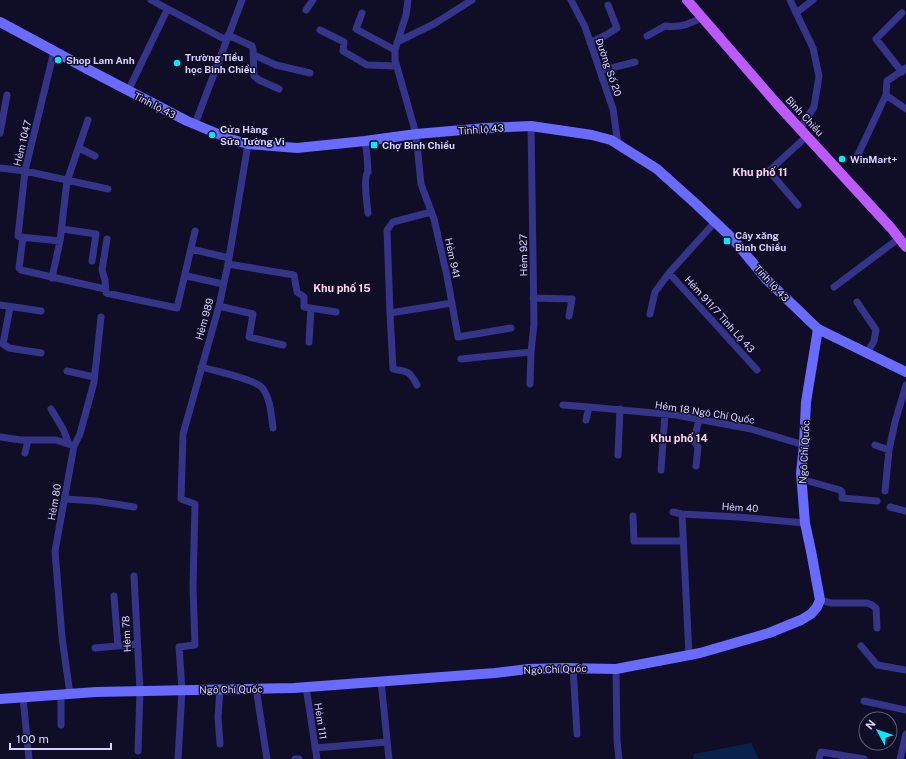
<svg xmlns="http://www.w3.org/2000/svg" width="906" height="759" viewBox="0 0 906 759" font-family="'Public Sans',sans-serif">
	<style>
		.water { fill: #08224a }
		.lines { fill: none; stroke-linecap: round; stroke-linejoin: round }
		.street { stroke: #353489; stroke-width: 7 }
		.secondary { stroke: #696aff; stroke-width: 10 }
		.primary { stroke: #bc59ff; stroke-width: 10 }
		.poi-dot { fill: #00ecfd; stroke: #100d26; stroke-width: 1.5 }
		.labels { text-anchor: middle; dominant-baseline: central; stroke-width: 3; stroke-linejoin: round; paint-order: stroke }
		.poi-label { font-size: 10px; font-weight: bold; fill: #d6d2ff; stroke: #100d26; text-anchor: start }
		.street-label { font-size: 10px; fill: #d6d2ff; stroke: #100d26 }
		.neighbourhood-label { font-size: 11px; font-weight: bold; fill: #ffd4f1; stroke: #100d26 }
	</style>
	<rect width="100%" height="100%" fill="#100d26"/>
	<path class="water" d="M 751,743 L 759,759 L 693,759 L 694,754 Z"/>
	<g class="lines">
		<path class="street" d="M 151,0 L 226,40
			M 408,0 L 406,15 L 395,50 L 395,60 L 416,134 L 421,184 L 434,219 L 447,276 L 458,337 L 511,328
			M 571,0 L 585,27 L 613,109 L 618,144
			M 790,0 L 813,48 L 819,76 L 814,107 L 800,129
			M 306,10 L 313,0
			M 362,13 L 356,29 L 395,50
			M 796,13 L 813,0
			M 320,30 L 344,42 L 343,51 L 367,65 L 396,66
			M 228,35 L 252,46 L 253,50 L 254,76 L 259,80 L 279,89
			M 647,36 L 665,26 C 679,28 691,24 702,17
			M 397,42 L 434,24 L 472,0
			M 590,43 L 606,35 L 617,28 L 608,5
			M 54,51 L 25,171 L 18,236 L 20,237 L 60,241 L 67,181 L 88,120
			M 254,55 L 276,65 L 310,73
			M 600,71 L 635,62
			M 902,72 L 876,39 L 902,13
			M 128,91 L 167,10
			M 886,95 L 906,109
			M 195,124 L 242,0
			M 0,133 L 7,95
			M 365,141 L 367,155 L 368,172 C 363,177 367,204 368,213
			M 79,148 L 95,156
			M 856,159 L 886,95 L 887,81 L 906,68
			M 0,168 L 25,171 L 108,189
			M 798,205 L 769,171 L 807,136
			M 431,212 L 393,222 L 387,230 L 390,313 L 452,303
			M 62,229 L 96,234 L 92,261
			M 23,237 L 19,268 L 21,270 L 105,289
			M 107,239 L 102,270 L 105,280 L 106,293 L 177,308 L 195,231
			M 191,249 L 229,258
			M 228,264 L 294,275 L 297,292 L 304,297 L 304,307 L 336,312
			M 669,273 L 757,370
			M 186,274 L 187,276 L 223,284
			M 52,278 L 60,241
			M 834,287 L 898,239
			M 533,298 L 572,299 L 569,316
			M 857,302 L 876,330 L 874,341 L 867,353
			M 0,305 L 41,311
			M 219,306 L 253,314 L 249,337 L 283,345
			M 10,307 L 3,344 L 9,348 L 41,353
			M 390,313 L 393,369 C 408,372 409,370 417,385
			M 650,314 L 655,292 L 669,273 L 715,222
			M 309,342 L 311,308
			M 461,359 L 531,352
			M 201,367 C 214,371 257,379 263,389 C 271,400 271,415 273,428
			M 67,371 L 94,377
			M 530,384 L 531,352 L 534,324 L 531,126
			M 563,405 L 589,407
			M 51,409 L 63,429 L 69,444
			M 586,420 L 589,407 L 676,415 L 751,429 L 804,445
			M 0,437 L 21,440 L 56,440 L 74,446
			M 875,445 L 889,450 L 895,422 L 906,385
			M 25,453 L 28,440
			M 618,455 L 620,409
			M 696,466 L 698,447 L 694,441 L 699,419
			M 661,470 L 665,414
			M 801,479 L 840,490 L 842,492 L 842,498 L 877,501
			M 885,491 L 889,450
			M 65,499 L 96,501 L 134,507
			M 890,507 L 906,511
			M 673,512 L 682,514 L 738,517 L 805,523
			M 682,514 L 689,655
			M 633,516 L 634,541 L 683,541
			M 134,576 L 140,691 L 138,751
			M 114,596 L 118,646
			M 820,600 L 831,603 L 867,603 L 872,605 L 876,608 L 877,628
			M 861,646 L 877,665 L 906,670
			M 95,648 L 137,644
			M 573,668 L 577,734
			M 616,669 L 617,741 L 619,759
			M 381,681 L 389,759
			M 306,687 L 317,759
			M 256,688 L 267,759
			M 220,689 L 218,717 L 220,744
			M 70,694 L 62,637 L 55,551 L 74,446 L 80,434 L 94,382 L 101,317
			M 61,695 L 61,725
			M 23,697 L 29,759
			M 864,701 L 906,710
			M 315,748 L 387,742
			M 178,759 L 182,690 L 179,647 L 195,645 L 193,587 L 195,504 L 181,499 L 183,434 L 219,306 L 228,264 L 248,144
			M 295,759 L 299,759
			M 819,759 L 821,752 L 864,759
			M 900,759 L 906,734"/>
		<path class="secondary" d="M 0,22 L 89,70 L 187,121 L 230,139 L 248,144 L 297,148 L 365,141 L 416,134 L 486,128 L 531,126 L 592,135 L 611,140 L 657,169 L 696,204 L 733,239 L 767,280 L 818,329 L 906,372
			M 0,699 L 96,692 L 294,688 L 495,673 L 528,669 L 566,668 L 616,669 L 700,653 L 769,633 L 801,620 L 811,614 L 817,607 L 820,600 L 811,551 L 805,523 L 801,473 L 804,445 L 806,402 L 818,329"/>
		<path class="primary" d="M 687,0 L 778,105 L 891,228 L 906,247"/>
	</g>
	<g class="poi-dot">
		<circle cx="58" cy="60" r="4"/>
		<circle cx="177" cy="63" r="4"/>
		<circle cx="212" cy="135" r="4"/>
		<rect x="370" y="141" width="8" height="8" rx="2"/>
		<circle cx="842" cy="159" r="4"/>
		<rect x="723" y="237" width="8" height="8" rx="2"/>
	</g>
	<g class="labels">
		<g class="poi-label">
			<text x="185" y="57">Trường Tiểu<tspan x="185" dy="12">học Bình Chiểu</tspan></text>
			<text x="66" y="60">Shop Lam Anh</text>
			<text x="220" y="129">Cửa Hàng<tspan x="220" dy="12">Sữa Tường Vi</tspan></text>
			<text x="382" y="145">Chợ Bình Chiểu</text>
			<text x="850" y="159">WinMart+</text>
			<text x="735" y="235">Cây xăng<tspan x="735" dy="12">Bình Chiểu</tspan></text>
		</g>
		<g class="street-label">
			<text transform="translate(609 67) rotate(71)">Đường Số 20</text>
			<text transform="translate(155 105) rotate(27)">Tỉnh lộ 43</text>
			<text transform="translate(805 116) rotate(47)">Bình Chiểu</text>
			<text transform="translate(481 129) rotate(-4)">Tỉnh lộ 43</text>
			<text transform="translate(22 143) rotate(-76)">Hẻm 1047</text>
			<text transform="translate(523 255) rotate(-91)">Hẻm 927</text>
			<text transform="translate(453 258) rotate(78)">Hẻm 941</text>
			<text transform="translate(772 283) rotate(47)">Tỉnh lộ 43</text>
			<text transform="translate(720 314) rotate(48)">Hẻm 911/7 Tỉnh Lộ 43</text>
			<text transform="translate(204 319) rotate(-74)">Hẻm 989</text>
			<text transform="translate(705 412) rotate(9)">Hẻm 18 Ngô Chí Quốc</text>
			<text transform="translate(804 452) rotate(-87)">Ngô Chí Quốc</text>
			<text transform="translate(54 502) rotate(-80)">Hẻm 80</text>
			<text transform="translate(740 507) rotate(4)">Hẻm 40</text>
			<text transform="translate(126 634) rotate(-93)">Hẻm 78</text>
			<text transform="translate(555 669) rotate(-2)">Ngô Chí Quốc</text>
			<text transform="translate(231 689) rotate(-1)">Ngô Chí Quốc</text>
			<text transform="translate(321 721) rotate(81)">Hẻm 111</text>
		</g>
		<g class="neighbourhood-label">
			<text x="760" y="172">Khu phố 11</text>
			<text x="342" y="288">Khu phố 15</text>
			<text x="679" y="438">Khu phố 14</text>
		</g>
	</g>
	<g transform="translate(878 731) rotate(310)"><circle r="19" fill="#100d26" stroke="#5f5c7d"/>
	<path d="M0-3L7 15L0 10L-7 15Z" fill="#00ecfd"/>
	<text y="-6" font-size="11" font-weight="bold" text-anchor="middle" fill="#d6d2ff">N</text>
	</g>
	<path d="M10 743v6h101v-6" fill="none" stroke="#d6d2ff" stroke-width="2"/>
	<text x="16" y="743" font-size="12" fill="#d6d2ff" stroke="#100d26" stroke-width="3" paint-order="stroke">100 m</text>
</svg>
